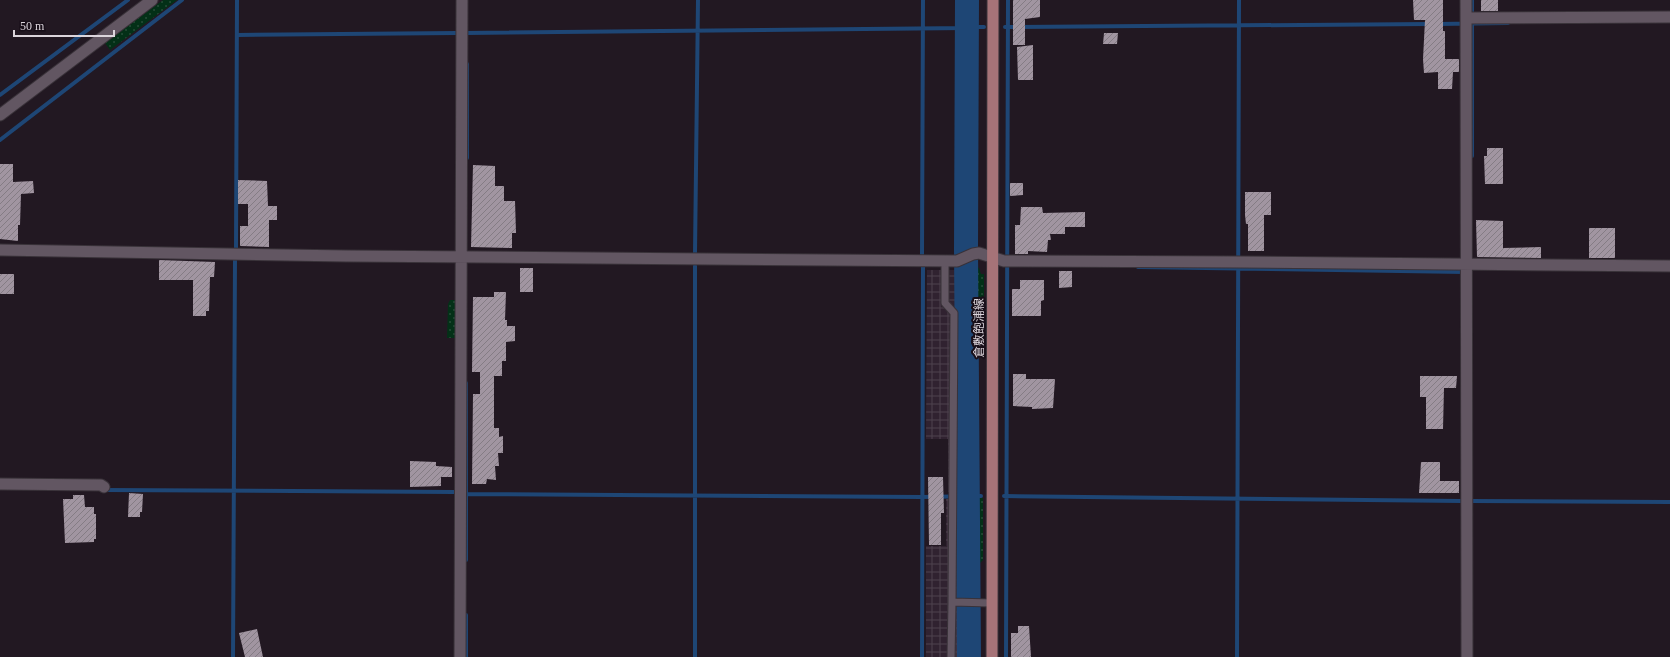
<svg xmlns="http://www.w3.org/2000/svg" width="1670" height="657" viewBox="0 0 1670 657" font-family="'Times New Roman','Noto Sans JP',serif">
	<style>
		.industrial { fill: url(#industrial-grid) }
		.grass { fill: url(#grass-dots) }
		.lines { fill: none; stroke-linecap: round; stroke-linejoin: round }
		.stream { stroke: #1e4675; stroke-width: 4 }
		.river { stroke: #1e4675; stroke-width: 24 }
		.building { fill: url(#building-hatch) }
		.service-casing { stroke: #393239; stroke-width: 9 }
		.minor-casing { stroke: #393239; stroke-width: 13 }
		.tertiary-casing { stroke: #393239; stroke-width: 13 }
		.primary-casing { stroke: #393239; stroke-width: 13 }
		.service { stroke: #625662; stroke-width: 7 }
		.minor { stroke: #625662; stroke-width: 11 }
		.tertiary { stroke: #625662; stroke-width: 11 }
		.primary { stroke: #a67378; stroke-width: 11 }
		.labels { text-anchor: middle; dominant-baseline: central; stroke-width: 4; stroke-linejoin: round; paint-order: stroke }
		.street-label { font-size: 12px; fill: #dcd5dc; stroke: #180f19 }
	</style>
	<defs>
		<pattern id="industrial-grid" width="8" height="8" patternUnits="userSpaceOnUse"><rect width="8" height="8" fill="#302230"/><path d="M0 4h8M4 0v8" fill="none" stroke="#4d414d"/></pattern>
		<pattern id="grass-dots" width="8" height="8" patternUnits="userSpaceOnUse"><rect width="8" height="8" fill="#033017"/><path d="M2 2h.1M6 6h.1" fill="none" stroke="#274d38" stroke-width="1.8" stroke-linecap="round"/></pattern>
		<pattern id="building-hatch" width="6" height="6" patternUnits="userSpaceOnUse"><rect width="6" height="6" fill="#a195a1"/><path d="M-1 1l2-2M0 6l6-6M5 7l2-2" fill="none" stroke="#847c84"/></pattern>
	</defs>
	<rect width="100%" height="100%" fill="#221822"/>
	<path class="industrial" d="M 962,268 L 961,465 L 958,466 L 957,492 L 948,492 L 948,439 L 926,439 L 927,270 L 956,270 Z
		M 946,499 L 959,499 L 960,657 L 926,657 L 926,546 L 946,546 Z"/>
	<path class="grass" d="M 163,0 L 177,0 L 110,50 L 105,43 Z
		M 975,266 L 979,268 L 981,274 L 984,274 L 984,314 L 973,314 C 973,302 969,276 975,266 Z
		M 450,300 L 457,300 L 457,338 L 447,338 L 448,304 Z
		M 973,498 L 983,498 L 983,560 L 980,563 L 974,560 Z"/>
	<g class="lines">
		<path class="stream" d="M 1472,0 L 1472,156
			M 1438,24 L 1508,23
			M 967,27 L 984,27
			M 1005,27 L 1430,24
			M 466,33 L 967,28
			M 237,35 L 457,33
			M 0,95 L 128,0
			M 0,140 L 182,0
			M 467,158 L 467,64
			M 236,249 L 237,0
			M 695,253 L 698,0
			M 922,254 L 923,0
			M 1138,267 L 1465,272
			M 104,490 L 454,492
			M 466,494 L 922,497 L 981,496
			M 1004,496 L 1462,501
			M 1470,501 L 1670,502
			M 466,560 L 466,383
			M 466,615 L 466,657
			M 233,657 L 235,260
			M 695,657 L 695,266
			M 922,657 L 923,267
			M 1006,657 L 1008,0
			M 1237,657 L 1239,0"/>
		<path class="river" d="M 967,0 L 966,249 L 969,657"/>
	</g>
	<path class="building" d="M 1013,0 L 1040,0 L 1040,17 L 1025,19 L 1025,45 L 1013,45 Z
		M 1413,0 L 1443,0 L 1443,31 L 1445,31 L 1445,59 L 1459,59 L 1459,72 L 1453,72 L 1452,89 L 1438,89 L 1438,72 L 1424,73 L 1423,59 L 1425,20 L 1414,20 Z
		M 1481,0 L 1498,0 L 1498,11 L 1481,11 Z
		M 1104,33 L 1118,33 L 1117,44 L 1103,44 Z
		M 1033,45 L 1033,80 L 1018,80 L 1017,47 Z
		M 1487,148 L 1503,148 L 1503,184 L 1485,184 L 1484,156 L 1487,156 Z
		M 0,164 L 13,164 L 13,182 L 33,181 L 34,193 L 21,194 L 20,225 L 18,225 L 18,241 L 0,239 Z
		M 473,165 L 495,166 L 495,186 L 504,186 L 504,201 L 515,201 L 516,233 L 512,233 L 512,248 L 471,247 Z
		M 238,180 L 267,181 L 268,206 L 277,206 L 277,220 L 269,220 L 269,247 L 240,246 L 240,226 L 248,226 L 248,204 L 238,204 Z
		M 1010,183 L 1023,183 L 1023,195 L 1010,196 Z
		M 1245,192 L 1271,192 L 1271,215 L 1264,215 L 1264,251 L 1248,251 L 1248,224 L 1246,224 L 1245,215 Z
		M 1021,207 L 1042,207 L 1043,213 L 1085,212 L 1085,227 L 1065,227 L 1065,234 L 1050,234 L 1051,240 L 1048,240 L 1047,252 L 1028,251 L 1028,254 L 1015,254 L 1015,225 L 1020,225 Z
		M 1476,220 L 1503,221 L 1503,248 L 1541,247 L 1541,258 L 1477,257 Z
		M 1589,228 L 1615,228 L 1615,258 L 1589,258 Z
		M 159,260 L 215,262 L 214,277 L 210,277 L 209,311 L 206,311 L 206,316 L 193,316 L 193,280 L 159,280 Z
		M 520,268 L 533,268 L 533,292 L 520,292 Z
		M 1059,271 L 1072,271 L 1072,287 L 1059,288 Z
		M 0,274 L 14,274 L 14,294 L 0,294 Z
		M 1020,280 L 1044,280 L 1044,300 L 1041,301 L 1041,316 L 1012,316 L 1012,289 L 1020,289 Z
		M 494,292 L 506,292 L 505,320 L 507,320 L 507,326 L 515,326 L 515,341 L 506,342 L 506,361 L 502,361 L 502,376 L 494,376 L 494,428 L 499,428 L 499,437 L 503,436 L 503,453 L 498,453 L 499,466 L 495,466 L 496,480 L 487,479 L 486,484 L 472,484 L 473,394 L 480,394 L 480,372 L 472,372 L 473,297 L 494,297 Z
		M 1013,374 L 1026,374 L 1026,379 L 1055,379 L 1053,408 L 1032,409 L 1032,407 L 1013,406 Z
		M 1420,376 L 1457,376 L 1456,388 L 1444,388 L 1443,429 L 1426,429 L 1426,397 L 1420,397 Z
		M 410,461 L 436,462 L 436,466 L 452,467 L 452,477 L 441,477 L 441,486 L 410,487 Z
		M 1421,462 L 1440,462 L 1440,481 L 1459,481 L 1459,493 L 1419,493 Z
		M 928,477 L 943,477 L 944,513 L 941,513 L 941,545 L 929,545 Z
		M 129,493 L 143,494 L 142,512 L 140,512 L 140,517 L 128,517 Z
		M 73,495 L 84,495 L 85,507 L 94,507 L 94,514 L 96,514 L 96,539 L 94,539 L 94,542 L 65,543 L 63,499 L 73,499 Z
		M 1018,626 L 1029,626 L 1031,657 L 1011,657 L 1011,633 L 1018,633 Z
		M 257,629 L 263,657 L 245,657 L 239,633 Z"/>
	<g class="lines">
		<g class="service-casing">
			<path id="service" d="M 945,261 L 945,303 L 954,313 L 952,602 L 992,603
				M 951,657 L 952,602"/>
		</g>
		<g class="minor-casing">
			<path id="minor" d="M 1466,0 L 1467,657
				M 1466,18 L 1670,17
				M 0,250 L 346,256 L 957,261 L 973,254 L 979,253 L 1004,261 L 1240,262 L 1670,266
				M 0,484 L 101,485 L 104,487
				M 460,657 L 462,0"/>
		</g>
		<g class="tertiary-casing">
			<path id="tertiary" d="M 0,115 L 152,0"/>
		</g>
		<g class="primary-casing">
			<path id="primary" d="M 992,657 L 993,0"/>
		</g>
		<use href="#service" class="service"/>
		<use href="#minor" class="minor"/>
		<use href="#tertiary" class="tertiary"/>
		<use href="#primary" class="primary"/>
	</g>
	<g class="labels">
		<g class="street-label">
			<text transform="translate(979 328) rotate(-90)">倉敷飽浦線</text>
		</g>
	</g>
	<path d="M14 30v6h100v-6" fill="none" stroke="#dcd5dc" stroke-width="2"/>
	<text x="20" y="30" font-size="12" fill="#dcd5dc" stroke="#180f19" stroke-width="3" paint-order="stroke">50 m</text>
</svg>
